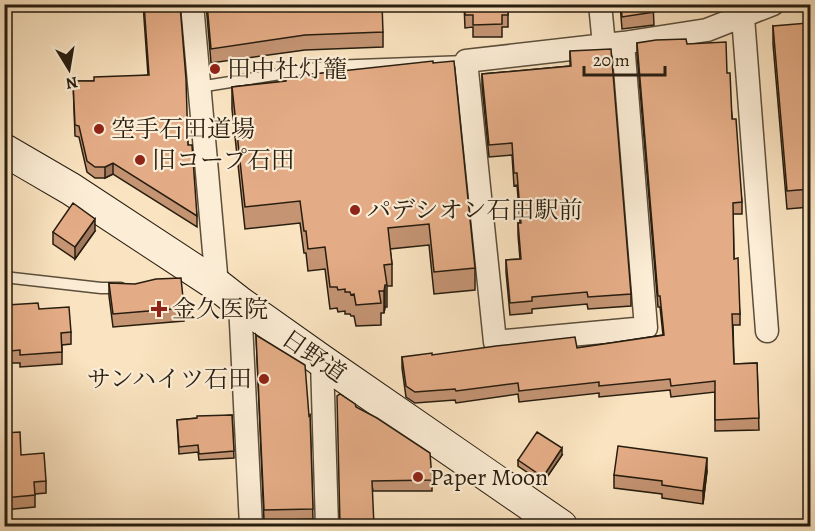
<svg xmlns="http://www.w3.org/2000/svg" width="815" height="531" viewBox="0 0 815 531" font-family="Alegreya,'Noto Serif JP',serif">
	<style>
		.lines { fill: none; stroke-linecap: round; stroke-linejoin: round }
		.lane-casing { stroke: #5c4e3b; stroke-width: 13 }
		.street-casing { stroke: #5c4e3b; stroke-width: 25 }
		.secondary-casing { stroke: #271d0f; stroke-width: 34 }
		.lane { stroke: #fcedd6; stroke-width: 10 }
		.street { stroke: #fcedd6; stroke-width: 22 }
		.secondary { stroke: #fcedd6; stroke-width: 32 }
		.wall { fill: #c49473; stroke: #271d0f; stroke-width: 1.5 }
		.shaded-wall { fill: #a0785e; stroke: #271d0f; stroke-width: 1.5 }
		.building { fill: #e4ac86; stroke: #271d0f; stroke-width: 1.5 }
		.poi-dot { fill: #8f2418; stroke: #fcedd6; stroke-width: 2 }
		.labels { text-anchor: middle; dominant-baseline: central; stroke-width: 4.5; stroke-linejoin: round; paint-order: stroke }
		.poi-label { font-size: 24px; fill: #271d0f; stroke: #fcedd6; text-anchor: start }
		.street-label { font-size: 24px; fill: #271d0f; stroke: #fcedd6 }
	</style>
	<rect width="100%" height="100%" fill="#fae3c0"/>
	<filter id="stains"><feTurbulence type="fractalNoise" baseFrequency=".00333" numOctaves="4"/><feColorMatrix values="0 0 0 0 .2 0 0 0 0 .09 0 0 0 0 .02 0 0 0 .5 -.17"/></filter>
	<radialGradient id="worn" r=".72"><stop offset=".6" stop-color="#630" stop-opacity="0"/><stop offset="1" stop-color="#630" stop-opacity=".3"/></radialGradient>
	<g class="lines">
		<g class="lane-casing">
			<path id="lane" d="M 199,87 L 330,66 L 466,61
				M 4,277 L 101,288 L 121,288"/>
		</g>
		<g class="street-casing">
			<path id="street" d="M 192,4 L 217,285
				M 600,4 L 604,45
				M 743,17 L 767,331
				M 623,43 L 646,328 L 495,342 L 466,61 L 623,43 L 707,30 L 773,4
				M 240,303 L 251,526
				M 322,361 L 327,526"/>
		</g>
		<g class="secondary-casing">
			<path id="secondary" d="M 4,150 L 71,189 L 217,285 L 240,303 L 322,361 L 561,526"/>
		</g>
		<use href="#lane" class="lane"/>
		<use href="#street" class="street"/>
		<use href="#secondary" class="secondary"/>
	</g>
	<path class="wall" d="M 143,4 L 176,4 L 188,145 L 197,216 L 197,227 L 113,174 L 105,178 L 95,178 L 87,172 L 79,137 L 75,136 L 73,81 L 94,81 L 148,75 Z
		M 206,4 L 263,4 L 263,9 L 383,32 L 383,47 L 305,50 L 211,63 Z
		M 464,4 L 508,4 L 508,27 L 502,27 L 502,37 L 473,37 L 473,27 L 465,28 Z
		M 620,4 L 653,4 L 654,25 L 622,29 Z
		M 773,26 L 810,56 L 810,207 L 787,209 L 773,44 Z
		M 637,43 L 687,44 L 727,73 L 742,202 L 742,214 L 733,214 L 734,259 L 740,314 L 740,325 L 733,325 L 734,364 L 757,363 L 759,430 L 715,431 L 715,392 L 671,397 L 670,390 L 599,397 L 599,393 L 519,402 L 518,394 L 456,403 L 455,400 L 415,403 L 406,397 L 402,368 L 402,357 L 577,348 L 663,335 L 660,307 L 658,307 L 637,54 Z
		M 570,51 L 631,294 L 631,306 L 588,309 L 587,304 L 532,309 L 532,313 L 510,315 L 506,272 L 506,260 L 520,259 L 518,235 L 518,223 L 520,223 L 517,185 L 514,186 L 512,155 L 489,157 L 482,86 L 482,74 L 570,66 Z
		M 286,81 L 475,268 L 475,290 L 434,294 L 429,245 L 390,249 L 392,264 L 392,286 L 387,286 L 387,307 L 385,307 L 384,313 L 381,313 L 381,325 L 356,326 L 354,316 L 351,316 L 350,314 L 345,314 L 345,311 L 338,312 L 337,308 L 330,309 L 325,269 L 308,271 L 306,253 L 304,253 L 300,223 L 245,229 L 232,109 L 232,87 Z
		M 95,231 L 75,259 L 53,244 L 53,232 Z
		M 109,283 L 184,308 L 184,321 L 113,327 L 109,296 Z
		M 7,305 L 39,309 L 71,332 L 71,344 L 62,345 L 62,364 L 20,367 L 20,363 L 10,363 L 7,317 Z
		M 256,335 L 309,416 L 310,415 L 313,519 L 264,521 Z
		M 356,407 L 432,480 L 432,491 L 373,491 Z
		M 232,415 L 234,458 L 199,460 L 198,452 L 179,454 L 177,420 Z
		M 4,433 L 21,455 L 46,481 L 46,493 L 35,494 L 35,507 L 4,510 Z
		M 562,455 L 543,483 L 518,466 L 518,460 Z
		M 707,471 L 703,504 L 662,498 L 662,494 L 614,488 L 614,475 Z"/>
	<path class="shaded-wall" d="M 113,163 L 113,174 L 105,178 L 105,167 Z
		M 95,219 L 95,231 L 75,259 L 75,247 Z
		M 385,285 L 385,307 L 384,313 L 384,291 Z
		M 562,448 L 562,455 L 543,483 L 543,477 Z
		M 707,458 L 707,471 L 703,504 L 703,491 Z"/>
	<path class="building" d="M 144,4 L 180,5 L 186,79 L 188,145 L 192,145 L 197,216 L 113,163 L 105,167 L 95,167 L 87,161 L 79,126 L 75,125 L 73,81 L 94,81 L 94,77 L 149,75 Z
		M 207,4 L 263,4 L 263,9 L 296,4 L 382,4 L 383,32 L 305,35 L 211,49 Z
		M 465,4 L 508,4 L 508,15 L 502,15 L 502,24 L 473,25 L 473,15 L 465,15 Z
		M 621,4 L 653,4 L 654,12 L 622,17 Z
		M 808,23 L 810,56 L 810,189 L 787,191 L 773,26 Z
		M 686,39 L 687,44 L 726,42 L 727,73 L 730,73 L 732,119 L 736,119 L 742,202 L 733,203 L 734,259 L 738,258 L 740,314 L 732,314 L 734,364 L 757,363 L 759,418 L 715,420 L 715,381 L 671,386 L 670,379 L 599,386 L 599,382 L 519,391 L 518,383 L 456,391 L 455,389 L 415,392 L 406,386 L 402,357 L 432,353 L 432,355 L 496,346 L 575,337 L 577,348 L 664,335 L 660,296 L 658,296 L 637,43 L 656,40 Z
		M 611,49 L 631,294 L 588,297 L 587,292 L 532,297 L 532,301 L 510,303 L 506,260 L 521,259 L 518,223 L 521,223 L 517,173 L 514,173 L 512,143 L 489,145 L 482,74 L 571,66 L 570,51 Z
		M 433,61 L 433,63 L 454,61 L 475,268 L 434,272 L 429,224 L 388,228 L 392,264 L 384,265 L 387,285 L 385,285 L 384,291 L 379,291 L 381,303 L 356,305 L 354,294 L 351,295 L 350,292 L 345,292 L 345,289 L 338,290 L 337,287 L 330,287 L 325,247 L 308,249 L 306,231 L 304,231 L 300,201 L 245,207 L 232,87 L 286,81 L 286,77 Z
		M 73,203 L 95,219 L 75,247 L 53,232 Z
		M 181,278 L 184,308 L 113,314 L 109,283 L 135,284 L 156,279 Z
		M 38,303 L 39,309 L 69,307 L 71,332 L 61,333 L 62,352 L 20,355 L 20,350 L 10,351 L 7,305 Z
		M 256,335 L 305,365 L 309,416 L 310,415 L 313,509 L 264,510 Z
		M 340,394 L 355,404 L 356,407 L 377,418 L 430,453 L 432,480 L 372,481 L 374,526 L 340,526 L 337,396 Z
		M 232,415 L 234,451 L 199,454 L 198,445 L 179,447 L 177,420 L 197,418 L 197,416 Z
		M 20,432 L 21,455 L 44,453 L 46,481 L 34,482 L 35,495 L 4,498 L 4,433 Z
		M 537,432 L 562,448 L 543,477 L 518,460 Z
		M 618,446 L 707,458 L 703,491 L 662,485 L 662,481 L 614,475 Z
		M 56,524 L 56,526 L 21,526 Z"/>
	<g class="poi-dot">
		<circle cx="215" cy="69" r="6"/>
		<circle cx="99" cy="129" r="6"/>
		<circle cx="140" cy="160" r="6"/>
		<circle cx="355" cy="210" r="6"/>
		<path d="M156 300h6v6h6v6h-6v6h-6v-6h-6v-6h6z"/>
		<circle cx="264" cy="379" r="6"/>
		<circle cx="418" cy="477" r="6"/>
	</g>
	<g class="labels">
		<g class="poi-label">
			<text x="227" y="69">田中社灯籠</text>
			<text x="111" y="129">空手石田道場</text>
			<text x="152" y="160">旧コープ石田</text>
			<text x="367" y="210">パデシオン石田駅前</text>
			<text x="172" y="309">金久医院</text>
			<text x="252" y="379" text-anchor="end">サンハイツ石田</text>
			<text x="430" y="477">Paper Moon</text>
		</g>
		<g class="street-label">
			<text transform="translate(314 356) rotate(35)">日野道</text>
		</g>
	</g>
	<rect width="815" height="531" fill="none" stroke="#fae3c0" stroke-width="24"/>
	<rect x="6" y="6" width="803" height="519" fill="none" stroke="#271d0f" stroke-width="3"/>
	<rect x="12" y="12" width="791" height="507" fill="none" stroke="#271d0f" stroke-width="1.5"/>
	<g transform="translate(69 69) rotate(169)" stroke="#fcedd6" stroke-width="4.5" paint-order="stroke">
	<path d="M0-4.5L10 22L0 15L-10 22Z" fill="#271d0f"/>
	<text y="-9" font-size="16" font-weight="bold" text-anchor="middle" fill="#271d0f">N</text>
	</g>
	<path d="M584 66v9h81v-9" fill="none" stroke="#271d0f" stroke-width="3"/>
	<text x="593" y="66" font-size="18" fill="#271d0f" stroke="#fcedd6" stroke-width="4.5" paint-order="stroke">20 m</text>
	<rect width="100%" height="100%" filter="url(#stains)"/>
	<rect width="100%" height="100%" fill="url(#worn)"/>
</svg>
